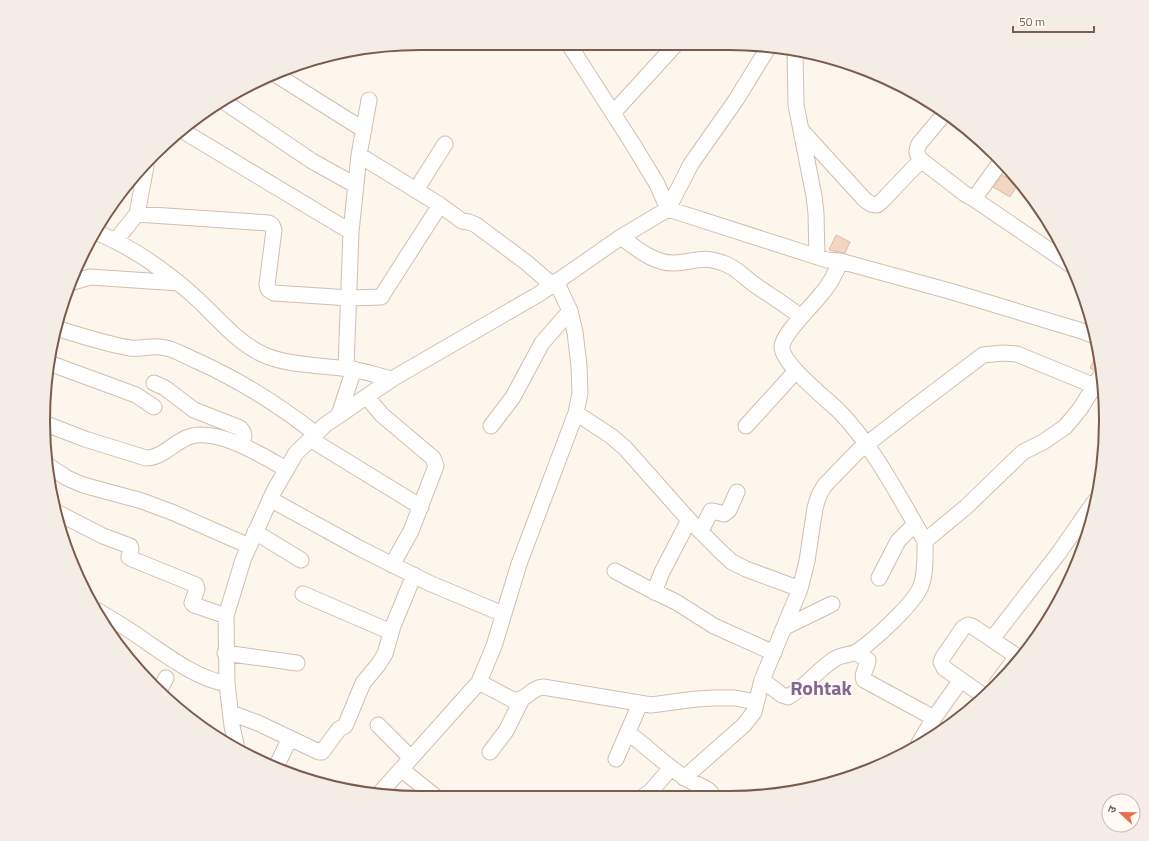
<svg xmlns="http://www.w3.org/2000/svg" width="1149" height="841" viewBox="0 0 1149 841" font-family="'Titillium Web','Noto Sans Devanagari',sans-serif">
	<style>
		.building { fill: #f3d5c3; stroke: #e6bba3 }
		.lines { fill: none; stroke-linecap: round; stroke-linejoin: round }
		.minor-casing { stroke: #d1beb0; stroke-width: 17 }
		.minor { stroke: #fff; stroke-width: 15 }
		.labels { text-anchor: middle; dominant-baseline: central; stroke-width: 3.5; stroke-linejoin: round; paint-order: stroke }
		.town-label { font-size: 20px; font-weight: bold; fill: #846695; stroke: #fffaf3 }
		.rim { fill: none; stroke: #7a5c4d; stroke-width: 2 }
	</style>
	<rect width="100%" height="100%" fill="#fdf6ec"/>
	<path class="building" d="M 1002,175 L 1018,184 L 1010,197 L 993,187 Z
		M 836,235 L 850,242 L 845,253 L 829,250 Z
		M 1098,351 L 1100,365 L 1094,370 L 1090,368 Z"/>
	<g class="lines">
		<g class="minor-casing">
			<path id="minor" d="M 568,43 L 634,146 L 657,184 L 668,209 L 827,260 L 840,261 L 953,292 L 1082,331 L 1095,336
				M 795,52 L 796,105 L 814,196 L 816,213 L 817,257
				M 278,76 L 364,130
				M 223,101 L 312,161 L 355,185
				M 613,113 L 677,43
				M 945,113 L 919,144 C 916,151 916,153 921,160 L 965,194 L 974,199 L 1071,265
				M 183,131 L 351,232
				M 802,131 L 865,200 L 871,204 L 877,205 L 882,201 L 921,160
				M 359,155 L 440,205 L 462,221 L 469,222 L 476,225 L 527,263 L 551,284
				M 416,190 L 445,144
				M 974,199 L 999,164
				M 137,214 L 269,223 L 272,225 L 274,230 L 267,285 C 268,290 269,291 274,293 L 350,298 L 381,297 L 440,205
				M 96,232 C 132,247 166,271 195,297 C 216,316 235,341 262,354 C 288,366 320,365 348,369 C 363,370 378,376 392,379
				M 621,237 C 636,248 654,264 675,263 C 695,262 701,255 723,263 C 736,267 745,278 755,285 C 771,296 786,305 801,317
				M 116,240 L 137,214 L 146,166
				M 840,261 C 836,274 827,288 818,298 C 809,309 784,333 782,346 C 780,362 825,398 837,409 C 873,445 899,497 925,541
				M 73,282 L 90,277 L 179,283
				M 59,329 C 82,336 106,344 130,348 C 142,350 152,344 166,348 C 176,350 187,357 197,361 C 239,380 279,405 316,434
				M 49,363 L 136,395 L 154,407
				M 346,368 L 351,232 L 359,155 L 369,100
				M 154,383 L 165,388 L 194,410 L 240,428 C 246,434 244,438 241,445
				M 367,397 L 382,415 L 433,458 L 436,466 L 411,531 L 392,565
				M 576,413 L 611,436 L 625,448 L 689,520 L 721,552 L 732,562 L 746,569 L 800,589
				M 339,415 L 354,369
				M 46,424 L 85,439 L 146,458 C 161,458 173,444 186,438 C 214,425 263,456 286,469
				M 491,426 L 513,397 L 542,343 L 570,311
				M 746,426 L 796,371
				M 310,439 L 421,507
				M 46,464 L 67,478 L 83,485 L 142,501 L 174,513 L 249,546
				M 270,499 L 359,548 L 429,583 L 503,614
				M 58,513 L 103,536 L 130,546 L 131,549 L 129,557 L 132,559 L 196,585 L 197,589 L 192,603 L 194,605 L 226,616
				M 701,531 L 711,511 L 713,511 L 724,514 L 729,510 L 737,492
				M 255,532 L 301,560
				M 615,571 L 647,588 L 676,602 L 714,626 L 774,653
				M 879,578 L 898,541 L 915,524
				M 654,592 L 662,572 L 689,520
				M 303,594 L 391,632
				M 98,611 C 115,621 132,631 148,643 C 173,660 197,678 227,684
				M 785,627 L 832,604
				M 992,639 L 1058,554 L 1095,501
				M 225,653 L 297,663
				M 856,653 L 868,660 C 868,667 861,673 864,680 L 934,718
				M 762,680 L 782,695 L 788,697 C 805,687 817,671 833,660 C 842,653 851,656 858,651 C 874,640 914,604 921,586 C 926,572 925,556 925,541 L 966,507 L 1023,452 L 1043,442 L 1065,427 L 1080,409 L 1102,374
				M 961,680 L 944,668 L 941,662 L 943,657 L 963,628 L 968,625 L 972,626 L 1015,655 L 1015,659 L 997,683
				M 479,682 L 513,700 C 526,702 530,688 543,687 L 651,705 L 696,699 L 715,698 L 735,698 L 756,702
				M 160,689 L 166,678
				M 231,713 L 258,723 L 319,752 L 322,752 L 339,729 L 345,726 L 346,724 L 363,683 L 378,665 L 385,654 L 393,626 L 414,575
				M 378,725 L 411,758
				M 628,733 C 648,747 666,766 687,779 C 694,784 709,787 712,795
				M 919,743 L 934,718 L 961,680 L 984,696
				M 237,749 L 232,726 L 227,684 L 226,616 L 243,560 L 274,491 L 296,453 L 325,425 L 392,379 L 539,294 L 621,237 L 668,209 L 691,164 L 736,100 L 768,48
				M 490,752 L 506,731 L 522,699
				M 616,759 L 640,704
				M 276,767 L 290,738
				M 401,769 L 436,797
				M 684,778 L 744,725 L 754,712 L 762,680 L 800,589 L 807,561 L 815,508 L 819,495 L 825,485 L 858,451 L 917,405 L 983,355 L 1003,353 L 1017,354 L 1095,386
				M 379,794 L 479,682 L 494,646 L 519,564 L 576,413 L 580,393 L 579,366 L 575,332 L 570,311 L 556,281
				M 644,796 L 650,792 L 671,768"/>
		</g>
		<use href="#minor" class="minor"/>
	</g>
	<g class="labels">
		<g class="town-label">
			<text x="821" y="687">Rohtak</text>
		</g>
	</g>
	<path d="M0 0H1149V841H0ZM420 50H729A370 370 0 0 1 1099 420V421A370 370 0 0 1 729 791H420A370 370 0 0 1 50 421V420A370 370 0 0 1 420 50Z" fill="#f4ede6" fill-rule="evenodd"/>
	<path class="rim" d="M420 50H729A370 370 0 0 1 1099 420V421A370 370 0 0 1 729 791H420A370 370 0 0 1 50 421V420A370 370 0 0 1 420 50Z"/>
	<g transform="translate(1121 813) rotate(292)"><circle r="19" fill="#fffaf3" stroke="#cabbb1"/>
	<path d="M0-3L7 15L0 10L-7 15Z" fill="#e76f51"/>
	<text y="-6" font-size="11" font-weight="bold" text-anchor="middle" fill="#7a5c4d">उ</text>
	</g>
	<path d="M1013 26v6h81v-6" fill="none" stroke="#7a5c4d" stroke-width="2"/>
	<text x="1019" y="26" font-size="12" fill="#7a5c4d" stroke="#fffaf3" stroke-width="3" paint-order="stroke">50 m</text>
</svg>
